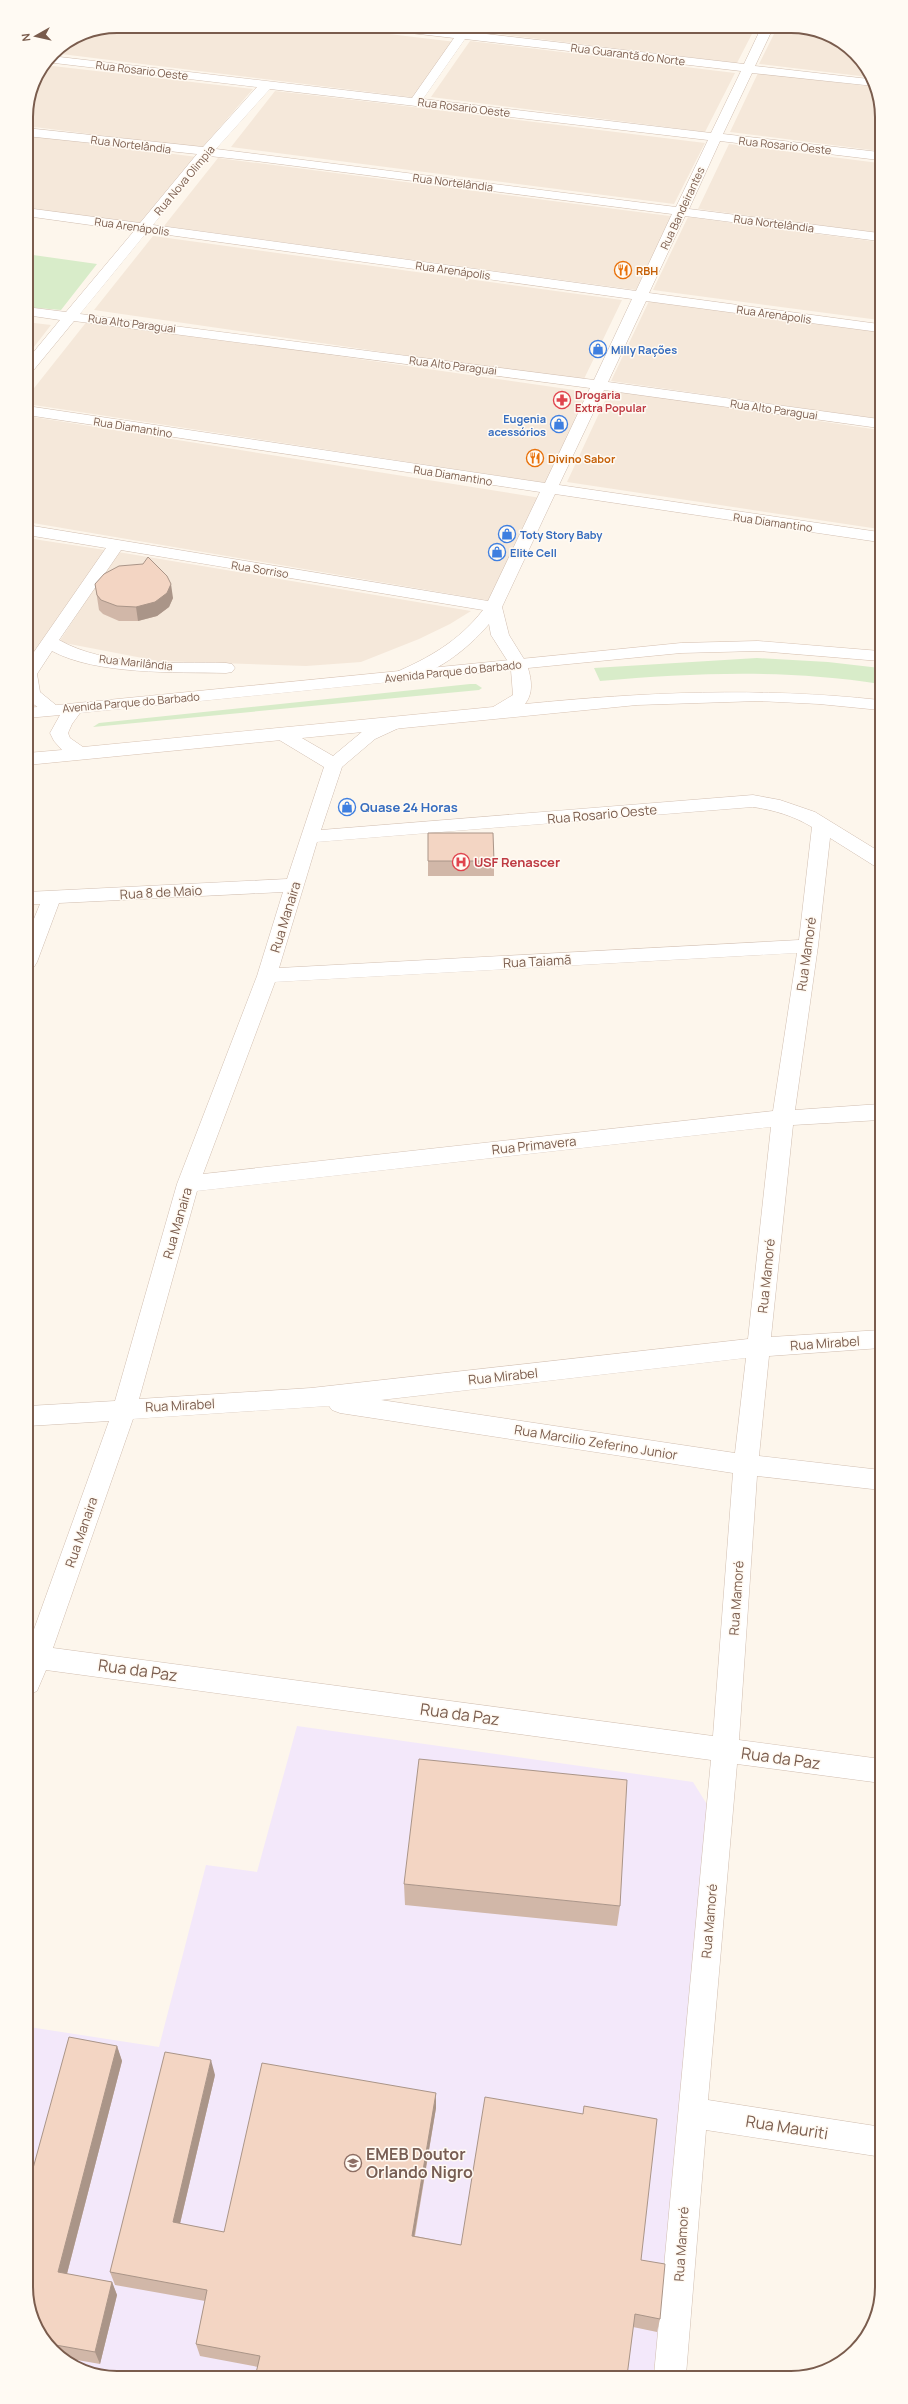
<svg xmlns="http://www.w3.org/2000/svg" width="908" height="2404" viewBox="0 0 908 2404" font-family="Manrope,sans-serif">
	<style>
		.residential { fill: #f5e8da }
		.education { fill: #f3e8fa }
		.green { fill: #d8ecc9 }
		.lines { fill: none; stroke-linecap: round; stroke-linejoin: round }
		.street-casing { stroke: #d1beb0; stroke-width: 1 }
		.secondary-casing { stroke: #d6c0b0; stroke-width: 1 }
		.street { fill: #fff; fill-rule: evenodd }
		.secondary { fill: #fff; fill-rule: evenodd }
		.wall { fill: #d1b7a8 }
		.shaded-wall { fill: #aa9588 }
		.building { fill: #f3d5c3; stroke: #aa9588 }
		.labels { text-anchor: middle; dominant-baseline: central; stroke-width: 3; stroke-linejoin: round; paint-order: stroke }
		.far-street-label { font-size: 11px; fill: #7a5c4d; stroke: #fffaf3 }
		.far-food-label { font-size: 11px; font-weight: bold; fill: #c56008; stroke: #fffaf3; text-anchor: start }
		.far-shop-label { font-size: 11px; font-weight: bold; fill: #366cbe; stroke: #fffaf3; text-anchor: start }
		.far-health-label { font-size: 11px; font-weight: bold; fill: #be3a42; stroke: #fffaf3; text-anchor: start }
		.shop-label { font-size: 13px; font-weight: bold; fill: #366cbe; stroke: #fffaf3; text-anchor: start }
		.street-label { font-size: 13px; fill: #7a5c4d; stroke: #fffaf3 }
		.health-label { font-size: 13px; font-weight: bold; fill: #be3a42; stroke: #fffaf3; text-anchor: start }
		.near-street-label { font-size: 16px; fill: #7a5c4d; stroke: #fffaf3 }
		.near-education-label { font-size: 16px; font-weight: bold; fill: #785e54; stroke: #fffaf3; text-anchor: start }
		.rim { fill: none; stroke: #7a5c4d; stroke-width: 2 }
	</style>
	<rect width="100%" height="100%" fill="#fdf6ec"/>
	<path class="residential" d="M 117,26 L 322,26 L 456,42 L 418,98 L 53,53 L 83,33 Z
		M 478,26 L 756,26 L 737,63 L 474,31 Z
		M 778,26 L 797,26 L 846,45 L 868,77 L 759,64 Z
		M 470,41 L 735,73 L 705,132 L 431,97 Z
		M 44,65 L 253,89 L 202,148 L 26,126 L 26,111 L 35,77 Z
		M 758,73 L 875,87 L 879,93 L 879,151 L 730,132 Z
		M 275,91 L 380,103 L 705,143 L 674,204 L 231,147 Z
		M 26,135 L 197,157 L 141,225 L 26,210 Z
		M 729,144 L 879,163 L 879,233 L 698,209 Z
		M 218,158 L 670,216 L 671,218 L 636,290 L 164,226 Z
		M 688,217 L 879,242 L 879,320 L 653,290 Z
		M 153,236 L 622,300 L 583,381 L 94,310 Z
		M 650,299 L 879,330 L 879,419 L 611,381 Z
		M 88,320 L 588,392 L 546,483 L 27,404 L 27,397 Z
		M 26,322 L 51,325 L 27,356 Z
		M 610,390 L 879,430 L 879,529 L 567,482 Z
		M 27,416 L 541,498 L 492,601 L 27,522 Z
		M 27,538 L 105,550 L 27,667 Z
		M 118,552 L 471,611 L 450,624 L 419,639 L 361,662 L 306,666 L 158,661 L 59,642 Z"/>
	<path class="education" d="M 297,1726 L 693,1782 L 713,1814 L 659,2332 L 653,2376 L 111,2378 L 57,2356 L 29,2311 L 29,2027 L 159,2047 L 206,1865 L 257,1872 Z"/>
	<path class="green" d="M 26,254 L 97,264 L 61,310 L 26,307 Z
		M 757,658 L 828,662 L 880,668 L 880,684 C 785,669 695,673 600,681 L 594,668 Z
		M 470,684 L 476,684 L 482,688 L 479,690 L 93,727 L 99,723 Z"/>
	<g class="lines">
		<g class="street-casing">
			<path id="street" d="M 378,26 L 415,26 L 458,31 L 462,26 L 474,26 L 469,32 L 744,64 L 762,26 L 774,26 L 755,66 L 869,79 L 874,86 L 752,73 L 723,134 L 879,152 L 879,160 L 720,141 L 689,209 L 879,233 L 879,241 L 685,216 L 649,293 L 879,324 L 879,332 L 646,301 L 608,382 L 879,419 L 879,428 L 604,390 L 559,485 L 879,532 L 879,542 L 555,494 L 502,607 L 509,635 L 527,664 L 524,668 L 512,668 L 491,635 L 489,624 C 466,651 435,674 400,682 L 394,681 L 391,677 L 394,673 C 429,658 459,641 483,610 L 121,550 L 59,640 C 107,667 172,662 226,663 L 232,664 L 235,668 L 232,672 L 226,673 C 176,672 96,675 52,651 L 37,674 L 40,692 L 62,710 L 59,714 C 46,717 37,706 27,699 L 27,662 L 106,548 L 27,535 L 27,525 L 488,601 L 540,492 L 27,415 L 27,406 L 545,483 L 590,388 L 74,321 L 32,372 L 27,373 L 27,360 L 60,320 L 26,315 L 26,307 L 66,312 L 134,231 L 26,216 L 26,208 L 140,223 L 197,154 L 26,136 L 26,128 L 203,147 L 257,87 L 46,62 L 51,56 L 412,98 L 454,38 L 384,30 ZM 465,39 L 741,71 L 711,133 L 423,99 ZM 270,89 L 708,140 L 676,207 L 216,149 ZM 209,156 L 256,161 L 672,214 L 636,291 L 153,225 ZM 147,232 L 632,299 L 594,380 L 80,314 Z
				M 395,718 L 401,719 L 404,723 L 401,727 L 375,739 L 342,767 L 321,830 L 753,795 L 780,800 L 815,812 L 880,852 L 880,867 L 873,865 L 830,838 L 818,946 L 795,1110 L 880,1104 L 880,1120 L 793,1125 L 771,1337 L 881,1330 L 881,1348 L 769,1356 L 759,1456 L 881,1470 L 881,1490 L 757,1476 L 739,1740 L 881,1759 L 881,1783 L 737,1764 L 708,2100 L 882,2127 L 882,2157 L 706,2130 L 686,2375 L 654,2375 L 711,1760 L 46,1670 L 37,1691 L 28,1695 L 28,1646 L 109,1421 L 28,1426 L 28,1406 L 115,1401 L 177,1184 L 257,976 L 283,892 L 59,903 L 37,962 L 34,967 L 27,969 L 27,936 L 40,904 L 27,904 L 27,892 L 287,879 L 324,767 L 276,738 L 273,734 L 276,730 L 288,730 L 333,756 L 363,731 ZM 753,807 C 774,810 794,816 812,827 L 799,940 L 279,968 L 317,842 ZM 797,953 L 773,1111 L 203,1174 L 275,982 ZM 771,1127 L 748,1339 L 311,1388 L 139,1399 L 197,1191 ZM 746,1358 L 735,1453 L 381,1400 ZM 329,1406 L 332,1410 L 340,1413 L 733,1473 L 713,1736 L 53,1648 L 133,1419 Z"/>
		</g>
		<g class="secondary-casing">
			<path id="secondary" d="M 758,641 L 880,651 L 880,661 L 758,651 L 681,653 L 528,668 C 532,681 533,694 525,704 C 646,692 759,687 880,700 L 880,710 L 819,704 L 759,701 L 637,705 L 27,765 L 27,753 L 62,750 L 54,741 L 50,733 L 60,715 L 27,718 L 27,708 L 681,643 ZM 511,670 L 513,695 L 493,707 L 83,747 L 70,738 L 68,733 L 72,724 L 80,713 Z"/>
		</g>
		<use href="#street" class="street"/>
		<use href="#secondary" class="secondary"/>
	</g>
	<path class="wall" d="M 95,584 L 173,598 L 169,607 L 157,616 L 138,621 L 119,621 L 103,614 L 99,610 Z
		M 428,861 L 494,861 L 494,876 L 428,876 Z
		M 404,1884 L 620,1906 L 617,1926 L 405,1905 Z
		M 117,2046 L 122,2061 L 67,2274 L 112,2282 L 117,2295 L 100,2364 L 60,2357 L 57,2356 L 29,2311 Z
		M 215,2075 L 180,2224 L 224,2232 L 436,2093 L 436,2108 L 415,2236 L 461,2245 L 641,2260 L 660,2319 L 657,2332 L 633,2327 L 627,2376 L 257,2377 L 256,2373 L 258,2367 L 200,2356 L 196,2344 L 205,2301 L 115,2285 L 110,2272 Z"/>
	<path class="shaded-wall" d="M 171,584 L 173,598 L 169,607 L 157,616 L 138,621 L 136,607 Z
		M 117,2046 L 122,2061 L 64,2285 L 58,2272 Z
		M 211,2060 L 215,2075 L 177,2236 L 173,2222 Z
		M 436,2093 L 436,2108 L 412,2249 L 412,2236 Z
		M 112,2282 L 117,2295 L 100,2364 L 95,2352 Z"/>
	<path class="building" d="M 148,557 L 167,576 L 171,584 L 167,593 L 155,602 L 136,607 L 117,606 L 101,600 L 97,595 L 95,584 L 104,574 L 119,566 L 143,564 Z
		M 428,833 L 493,833 L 494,861 L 428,861 Z
		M 419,1759 L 627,1780 L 620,1906 L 404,1884 Z
		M 69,2037 L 117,2046 L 58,2272 L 112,2282 L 95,2352 L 50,2344 L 29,2311 L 29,2183 Z
		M 165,2052 L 211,2060 L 173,2222 L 224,2232 L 262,2063 L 436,2093 L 412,2236 L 461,2245 L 485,2097 L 583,2114 L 584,2106 L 657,2119 L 641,2260 L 665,2264 L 660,2319 L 635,2314 L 627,2376 L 277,2377 L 256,2373 L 260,2356 L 196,2344 L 207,2290 L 110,2272 Z"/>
	<defs>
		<g id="restaurant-ring" transform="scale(0.9)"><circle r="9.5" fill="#fffaf3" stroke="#e8710a" stroke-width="1.5"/><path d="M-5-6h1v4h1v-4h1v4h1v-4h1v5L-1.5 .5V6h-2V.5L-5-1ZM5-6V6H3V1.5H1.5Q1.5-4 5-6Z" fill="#e8710a"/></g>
		<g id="shop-ring" transform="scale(0.9)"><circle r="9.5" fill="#fffaf3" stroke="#3f7fe0" stroke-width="1.5"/><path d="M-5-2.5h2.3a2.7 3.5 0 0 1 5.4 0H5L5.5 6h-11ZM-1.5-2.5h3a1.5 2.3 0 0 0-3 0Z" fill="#3f7fe0"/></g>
		<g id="pharmacy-ring" transform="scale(0.9)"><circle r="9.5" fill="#fffaf3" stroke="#e0444e" stroke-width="1.5"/><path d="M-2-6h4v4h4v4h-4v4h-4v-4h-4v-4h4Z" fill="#e0444e"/></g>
		<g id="hospital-ring" transform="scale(0.9)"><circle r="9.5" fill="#fffaf3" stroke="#e0444e" stroke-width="1.5"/><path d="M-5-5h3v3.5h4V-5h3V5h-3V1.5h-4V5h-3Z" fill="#e0444e"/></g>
		<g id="school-ring" transform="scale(0.9)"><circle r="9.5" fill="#fffaf3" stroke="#8d6e63" stroke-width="1.5"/><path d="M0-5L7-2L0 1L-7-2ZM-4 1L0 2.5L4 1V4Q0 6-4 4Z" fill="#8d6e63"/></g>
	</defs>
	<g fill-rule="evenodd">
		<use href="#restaurant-ring" x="623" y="270"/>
		<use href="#shop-ring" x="598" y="349"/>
		<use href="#pharmacy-ring" x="562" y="400"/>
		<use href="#shop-ring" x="559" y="424"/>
		<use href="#restaurant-ring" x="535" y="458"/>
		<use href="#shop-ring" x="507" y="534"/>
		<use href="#shop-ring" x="497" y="552"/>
		<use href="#shop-ring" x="347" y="807"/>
		<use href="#hospital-ring" x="461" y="862"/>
		<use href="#school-ring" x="353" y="2163"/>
	</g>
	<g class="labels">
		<g class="far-street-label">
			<text transform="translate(628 54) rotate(7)">Rua Guarantã do Norte</text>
			<text transform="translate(142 70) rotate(7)">Rua Rosario Oeste</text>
			<text transform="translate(464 107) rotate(7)">Rua Rosario Oeste</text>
			<text transform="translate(131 144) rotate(7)">Rua Nortelândia</text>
			<text transform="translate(785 145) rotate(6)">Rua Rosario Oeste</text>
			<text transform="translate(184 180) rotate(-50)">Rua Nova Olimpia</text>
			<text transform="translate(453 182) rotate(7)">Rua Nortelândia</text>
			<text transform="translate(682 208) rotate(-65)">Rua Bandeirantes</text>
			<text transform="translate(774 223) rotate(7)">Rua Nortelândia</text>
			<text transform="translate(132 226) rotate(8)">Rua Arenápolis</text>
			<text transform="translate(453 270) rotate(8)">Rua Arenápolis</text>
			<text transform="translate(774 314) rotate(8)">Rua Arenápolis</text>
			<text transform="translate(132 323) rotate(7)">Rua Alto Paraguai</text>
			<text transform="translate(453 365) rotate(7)">Rua Alto Paraguai</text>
			<text transform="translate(774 409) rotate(8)">Rua Alto Paraguai</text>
			<text transform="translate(133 427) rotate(9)">Rua Diamantino</text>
			<text transform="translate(453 475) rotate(9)">Rua Diamantino</text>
			<text transform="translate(773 522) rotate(8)">Rua Diamantino</text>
			<text transform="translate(260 569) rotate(9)">Rua Sorriso</text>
			<text transform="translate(136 662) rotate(6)">Rua Marilândia</text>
			<text transform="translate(453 671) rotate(-6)">Avenida Parque do Barbado</text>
			<text transform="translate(131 702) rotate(-5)">Avenida Parque do Barbado</text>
		</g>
		<g class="far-food-label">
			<text x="636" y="270">RBH</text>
			<text x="548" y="458">Divino Sabor</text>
		</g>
		<g class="far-shop-label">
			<text x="611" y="349">Milly Rações</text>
			<text x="546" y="418" text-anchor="end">Eugenia<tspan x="546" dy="13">acessórios</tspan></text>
			<text x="520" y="534">Toty Story Baby</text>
			<text x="510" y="552">Elite Cell</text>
		</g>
		<g class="far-health-label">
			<text x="575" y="394">Drogaria<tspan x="575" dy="13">Extra Popular</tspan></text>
		</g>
		<g class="shop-label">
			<text x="360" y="807">Quase 24 Horas</text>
		</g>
		<g class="street-label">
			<text transform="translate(602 814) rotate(-5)">Rua Rosario Oeste</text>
			<text transform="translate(161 892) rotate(-3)">Rua 8 de Maio</text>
			<text transform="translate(285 917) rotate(-73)">Rua Manaira</text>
			<text transform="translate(806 954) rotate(-82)">Rua Mamoré</text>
			<text transform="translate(537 961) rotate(-3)">Rua Taiamã</text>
			<text transform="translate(534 1145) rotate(-6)">Rua Primavera</text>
			<text transform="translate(177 1223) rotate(-74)">Rua Manaira</text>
			<text transform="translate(766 1276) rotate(-84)">Rua Mamoré</text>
			<text transform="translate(825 1343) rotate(-4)">Rua Mirabel</text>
			<text transform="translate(503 1376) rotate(-6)">Rua Mirabel</text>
			<text transform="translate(180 1405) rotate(-3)">Rua Mirabel</text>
			<text transform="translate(596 1442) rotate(9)">Rua Marcilio Zeferino Junior</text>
			<text transform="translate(81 1532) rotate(-71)">Rua Manaira</text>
			<text transform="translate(736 1598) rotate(-86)">Rua Mamoré</text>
			<text transform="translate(709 1921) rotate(-85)">Rua Mamoré</text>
			<text transform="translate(681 2244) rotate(-86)">Rua Mamoré</text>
		</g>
		<g class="health-label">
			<text x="474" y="862">USF Renascer</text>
		</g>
		<g class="near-street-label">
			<text transform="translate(138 1670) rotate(8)">Rua da Paz</text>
			<text transform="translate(460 1714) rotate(8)">Rua da Paz</text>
			<text transform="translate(781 1758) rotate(8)">Rua da Paz</text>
			<text transform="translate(787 2127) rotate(9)">Rua Mauriti</text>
		</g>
		<g class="near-education-label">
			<text x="366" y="2154">EMEB Doutor<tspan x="366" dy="18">Orlando Nigro</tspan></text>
		</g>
	</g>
	<path d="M0 0H908V2404H0ZM117 33H791A84 84 0 0 1 875 117V2287A84 84 0 0 1 791 2371H117A84 84 0 0 1 33 2287V117A84 84 0 0 1 117 33Z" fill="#fffaf3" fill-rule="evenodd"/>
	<path class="rim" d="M117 33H791A84 84 0 0 1 875 117V2287A84 84 0 0 1 791 2371H117A84 84 0 0 1 33 2287V117A84 84 0 0 1 117 33Z"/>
	<g transform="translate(36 36) rotate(262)" stroke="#fffaf3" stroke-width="3" paint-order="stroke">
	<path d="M0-3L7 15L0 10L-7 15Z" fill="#7a5c4d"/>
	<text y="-6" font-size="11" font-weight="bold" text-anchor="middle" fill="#7a5c4d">N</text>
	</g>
</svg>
